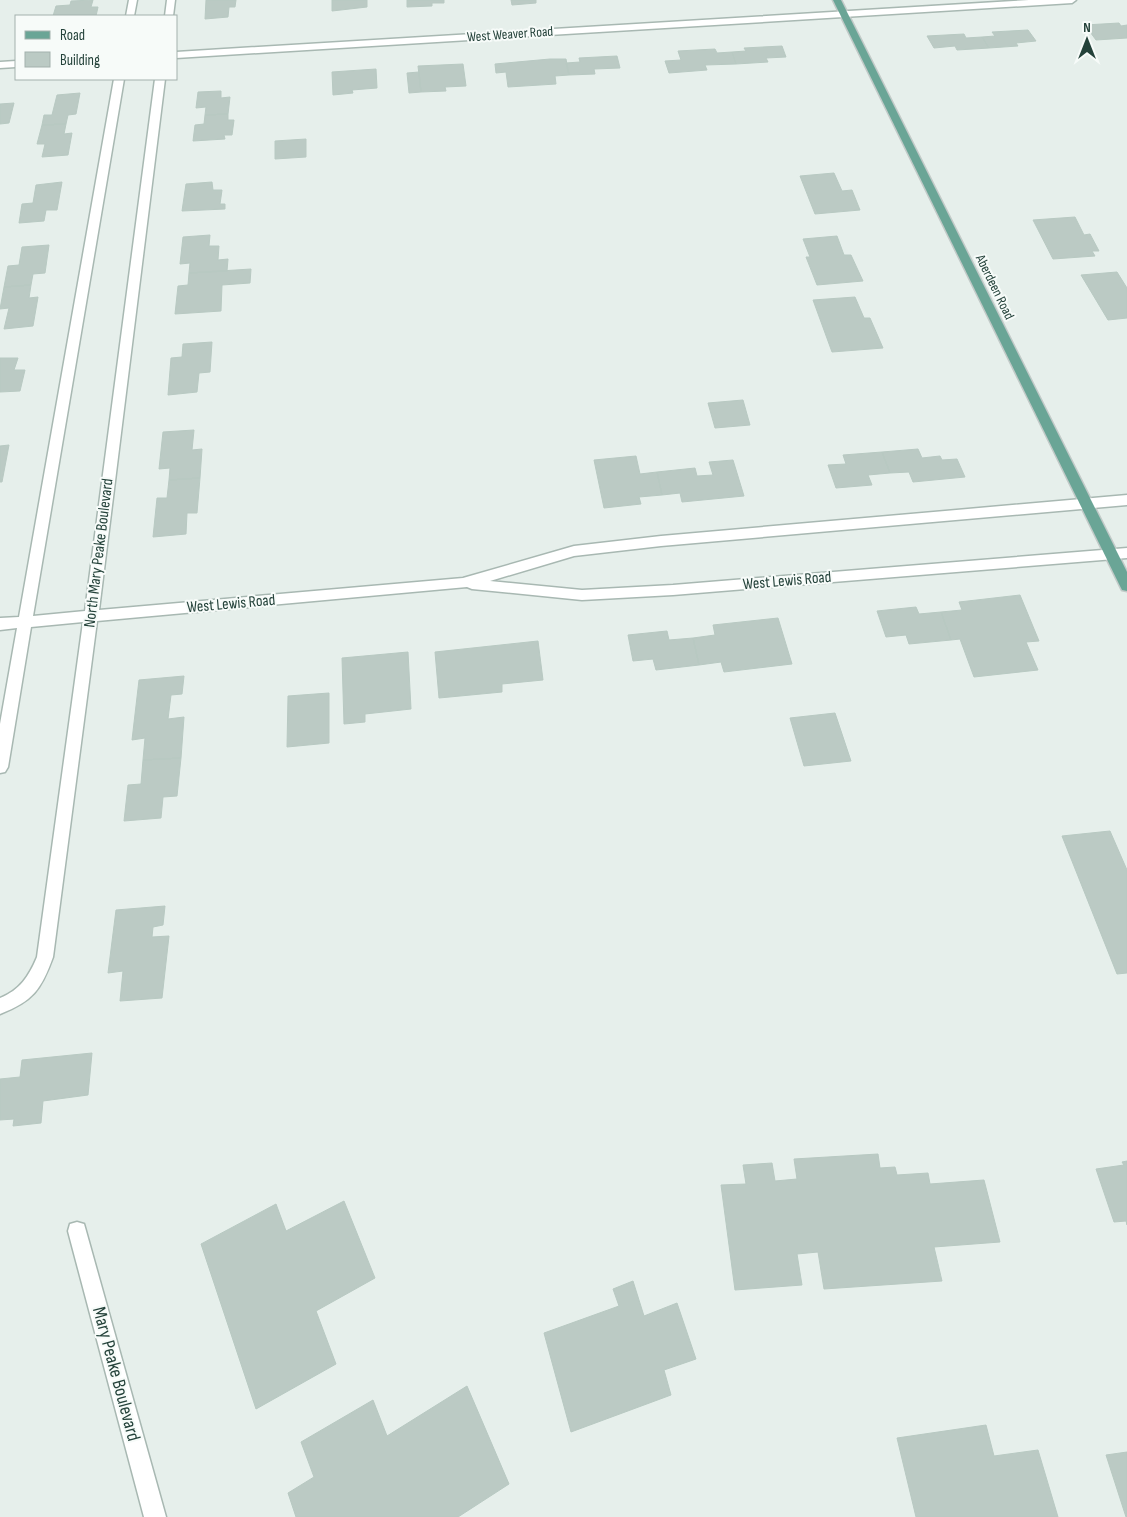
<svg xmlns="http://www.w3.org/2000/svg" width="1127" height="1517" viewBox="0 0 1127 1517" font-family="'Sofia Sans Condensed',sans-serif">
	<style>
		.building { fill: #bbcac4; stroke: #b8c9c2 }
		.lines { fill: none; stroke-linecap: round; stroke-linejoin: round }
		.minor-casing { stroke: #a8b8b2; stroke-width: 3 }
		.major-casing { stroke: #c2cac8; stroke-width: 3 }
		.minor { fill: #fff; fill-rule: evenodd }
		.major { fill: #6aa596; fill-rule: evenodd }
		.labels { text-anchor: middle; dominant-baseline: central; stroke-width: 4; stroke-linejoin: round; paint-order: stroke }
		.far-street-label { font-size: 14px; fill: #24423a; stroke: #f7fbf9 }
		.street-label { font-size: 16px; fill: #24423a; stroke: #f7fbf9 }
		.near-street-label { font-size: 19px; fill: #24423a; stroke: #f7fbf9 }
	</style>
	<rect width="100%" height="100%" fill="#e6efeb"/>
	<path class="building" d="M 93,0 L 91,7 L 98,7 L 96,16 L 53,16 L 56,6 L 70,5 L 71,1 Z
		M 206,0 L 236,0 L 235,7 L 229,7 L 228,17 L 205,19 Z
		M 332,0 L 367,0 L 367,7 L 332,11 Z
		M 407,0 L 444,0 L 444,3 L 432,3 L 432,6 L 407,7 Z
		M 511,0 L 536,0 L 536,3 L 512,5 Z
		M 1119,23 L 1121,26 L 1127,25 L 1127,38 L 1096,40 L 1085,25 Z
		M 1028,30 L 1036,41 L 1016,43 L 1018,46 L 989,48 L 982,37 L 995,36 L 992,32 Z
		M 964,34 L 966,38 L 982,37 L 989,48 L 957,50 L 955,46 L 934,48 L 927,36 Z
		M 782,46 L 786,57 L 766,58 L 768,62 L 736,64 L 732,52 L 746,51 L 744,48 Z
		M 715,49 L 717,53 L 732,52 L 736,64 L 705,65 L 707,70 L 669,73 L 665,61 L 681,60 L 678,51 Z
		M 617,56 L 620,68 L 594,69 L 595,74 L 569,75 L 566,63 L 580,62 L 579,58 Z
		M 550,59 L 566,59 L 569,75 L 555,76 L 556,84 L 508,87 L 506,72 L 496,73 L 495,64 Z
		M 463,64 L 466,86 L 445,87 L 446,91 L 421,92 L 418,66 Z
		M 376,69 L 377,88 L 352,90 L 353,93 L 333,95 L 332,72 Z
		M 419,72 L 421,92 L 409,93 L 407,73 Z
		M 221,91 L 221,98 L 230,97 L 228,114 L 205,115 L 206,107 L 196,108 L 198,92 Z
		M 80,93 L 76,114 L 68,115 L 66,124 L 42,125 L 44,115 L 52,115 L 57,95 Z
		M 14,103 L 9,123 L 0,124 L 0,104 Z
		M 228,114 L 228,120 L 234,120 L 232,135 L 224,135 L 225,139 L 193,141 L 195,125 L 204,124 L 205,115 Z
		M 66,124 L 64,134 L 72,133 L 68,155 L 42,157 L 45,144 L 37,144 L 42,125 Z
		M 306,139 L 306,157 L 275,159 L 275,141 Z
		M 834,173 L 842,191 L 852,190 L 860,210 L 815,214 L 800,176 Z
		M 62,182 L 57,210 L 46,210 L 44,221 L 19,223 L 22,204 L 33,203 L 36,185 Z
		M 212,182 L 213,190 L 222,190 L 220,204 L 225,204 L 225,209 L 182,211 L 186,184 Z
		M 1075,217 L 1084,235 L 1090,234 L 1099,251 L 1092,251 L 1095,256 L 1053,259 L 1033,220 Z
		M 210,235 L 209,246 L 219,246 L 218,260 L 228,259 L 227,271 L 189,273 L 190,263 L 180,264 L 183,237 Z
		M 837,236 L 844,255 L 851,255 L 863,281 L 817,285 L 806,257 L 810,257 L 803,239 Z
		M 49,245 L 45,273 L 33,274 L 31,285 L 4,287 L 8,266 L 19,265 L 22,247 Z
		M 251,269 L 250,283 L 222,285 L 221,311 L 175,314 L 178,286 L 188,285 L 189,273 Z
		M 1117,272 L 1127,288 L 1127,318 L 1108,320 L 1081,275 Z
		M 31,285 L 29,298 L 38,297 L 33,326 L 4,329 L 9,308 L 0,309 L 4,287 Z
		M 855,297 L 864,318 L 870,318 L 883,348 L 832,352 L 813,300 Z
		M 212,342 L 210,372 L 199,373 L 197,392 L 168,395 L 171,358 L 182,357 L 183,344 Z
		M 0,358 L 18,358 L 14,370 L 25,370 L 20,391 L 0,392 Z
		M 743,400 L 750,425 L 715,428 L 708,403 Z
		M 194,430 L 192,450 L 202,449 L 200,478 L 169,480 L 170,468 L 159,469 L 163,432 Z
		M 9,445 L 2,482 L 0,482 L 0,446 Z
		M 918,449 L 922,458 L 940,456 L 942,460 L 957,459 L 965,477 L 913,482 L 909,472 L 890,473 L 882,452 Z
		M 882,452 L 890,473 L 868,475 L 872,485 L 836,488 L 828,465 L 846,464 L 843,455 Z
		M 636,456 L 640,474 L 657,472 L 662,495 L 639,497 L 641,504 L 604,508 L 594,460 Z
		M 733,460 L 744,496 L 682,502 L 680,493 L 662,495 L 657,472 L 695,468 L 697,476 L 713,475 L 709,462 Z
		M 200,478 L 197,513 L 187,513 L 186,534 L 153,537 L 157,498 L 167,498 L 169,480 Z
		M 1020,595 L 1039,641 L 1026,642 L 1038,670 L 974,677 L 960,639 L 951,640 L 941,612 L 962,610 L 959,602 Z
		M 916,607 L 919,614 L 941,612 L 951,640 L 909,644 L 906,635 L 886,637 L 877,611 Z
		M 778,618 L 792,664 L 724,672 L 721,662 L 699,665 L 693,638 L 715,635 L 713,625 Z
		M 667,631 L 669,640 L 693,638 L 699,665 L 656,670 L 653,659 L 633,661 L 628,635 Z
		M 538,641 L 543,680 L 502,684 L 502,692 L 439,698 L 435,652 Z
		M 408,652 L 411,709 L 365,714 L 365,722 L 344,724 L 342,658 Z
		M 184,676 L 182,694 L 171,695 L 168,719 L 184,717 L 181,758 L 143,760 L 145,738 L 132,740 L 139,680 Z
		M 329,693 L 329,743 L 287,747 L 288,696 Z
		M 835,713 L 851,761 L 804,766 L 790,718 Z
		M 181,758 L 177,796 L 163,797 L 161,818 L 124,821 L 128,785 L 141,784 L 143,760 Z
		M 1110,831 L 1127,870 L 1127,973 L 1117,974 L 1062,836 Z
		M 165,906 L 163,925 L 153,927 L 152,937 L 169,936 L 162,998 L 120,1001 L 123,971 L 108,973 L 116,910 Z
		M 92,1053 L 88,1095 L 43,1101 L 41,1123 L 13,1126 L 14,1119 L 0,1120 L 0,1079 L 20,1077 L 22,1060 Z
		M 878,1154 L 880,1168 L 895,1167 L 897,1175 L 928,1173 L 930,1184 L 984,1180 L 1000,1242 L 934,1247 L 942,1281 L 824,1289 L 818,1252 L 797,1254 L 802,1285 L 735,1290 L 721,1185 L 746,1184 L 743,1165 L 772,1163 L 775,1181 L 797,1179 L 794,1159 Z
		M 1127,1161 L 1127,1225 L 1126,1221 L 1114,1222 L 1096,1169 L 1124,1165 L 1122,1162 Z
		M 344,1201 L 375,1278 L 316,1311 L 336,1364 L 256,1409 L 201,1244 L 276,1204 L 286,1231 Z
		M 633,1281 L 644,1316 L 677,1303 L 696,1359 L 664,1370 L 671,1395 L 571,1432 L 544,1333 L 619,1306 L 613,1289 Z
		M 467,1386 L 509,1484 L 458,1517 L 296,1517 L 288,1493 L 314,1477 L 301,1442 L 373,1400 L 387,1436 Z
		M 986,1425 L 994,1456 L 1038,1450 L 1058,1517 L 916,1517 L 897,1438 Z
		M 1127,1452 L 1127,1517 L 1126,1517 L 1106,1455 Z"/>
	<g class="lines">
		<g class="minor-casing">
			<path id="minor" d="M 129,0 L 137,0 L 134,16 L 126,16 Z
				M 167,0 L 175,0 L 173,16 L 165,16 Z
				M 1029,0 L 1076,0 L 1072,3 L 176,58 L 176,52 Z
				M 16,61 L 16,67 L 0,68 L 0,62 Z
				M 114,79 L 124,79 L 33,616 L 85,611 L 155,79 L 165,79 L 99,610 L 463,578 L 574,546 L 661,536 L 1127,495 L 1127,505 L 661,546 L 574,556 L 490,581 L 582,590 L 673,585 L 1127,548 L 1127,558 L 673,595 L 582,600 L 472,589 L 467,587 L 97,621 L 53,957 C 41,990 33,1001 0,1014 L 0,998 C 20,990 29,976 37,957 L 83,622 L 31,627 L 8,767 L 5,772 L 0,773 L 0,724 L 17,628 L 0,630 L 0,618 L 19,617 Z
				M 77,1222 L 84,1224 L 86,1231 L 166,1517 L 144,1517 L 68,1231 L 70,1224 Z"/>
		</g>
		<g class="major-casing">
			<path id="major" d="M 833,0 L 841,0 L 1127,572 L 1127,591 L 1122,590 L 1120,586 Z"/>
		</g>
		<use href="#minor" class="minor"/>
		<use href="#major" class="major"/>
	</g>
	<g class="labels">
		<g class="far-street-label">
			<text transform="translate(510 34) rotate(-4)">West Weaver Road</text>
			<text transform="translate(995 287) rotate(64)">Aberdeen Road</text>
		</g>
		<g class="street-label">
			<text transform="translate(99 553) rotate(-83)">North Mary Peake Boulevard</text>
			<text transform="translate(787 581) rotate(-5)">West Lewis Road</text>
			<text transform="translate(231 604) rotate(-5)">West Lewis Road</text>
		</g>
		<g class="near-street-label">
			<text transform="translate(116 1374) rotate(75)">Mary Peake Boulevard</text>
		</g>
	</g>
	<rect x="15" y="15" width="162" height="65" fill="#f7fbf9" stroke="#a3b1ad"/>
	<rect x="25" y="31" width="25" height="8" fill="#6aa596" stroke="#a3b1ad"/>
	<text x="60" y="40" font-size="15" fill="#24423a">Road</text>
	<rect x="25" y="52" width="25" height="15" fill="#bbcac4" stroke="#a3b1ad"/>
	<text x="60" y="65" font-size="15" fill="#24423a">Building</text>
	<g transform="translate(1087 40)" stroke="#f7fbf9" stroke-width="4" paint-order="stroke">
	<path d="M0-4L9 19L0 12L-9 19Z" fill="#24423a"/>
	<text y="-8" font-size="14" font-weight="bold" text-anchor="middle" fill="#24423a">N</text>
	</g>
</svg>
